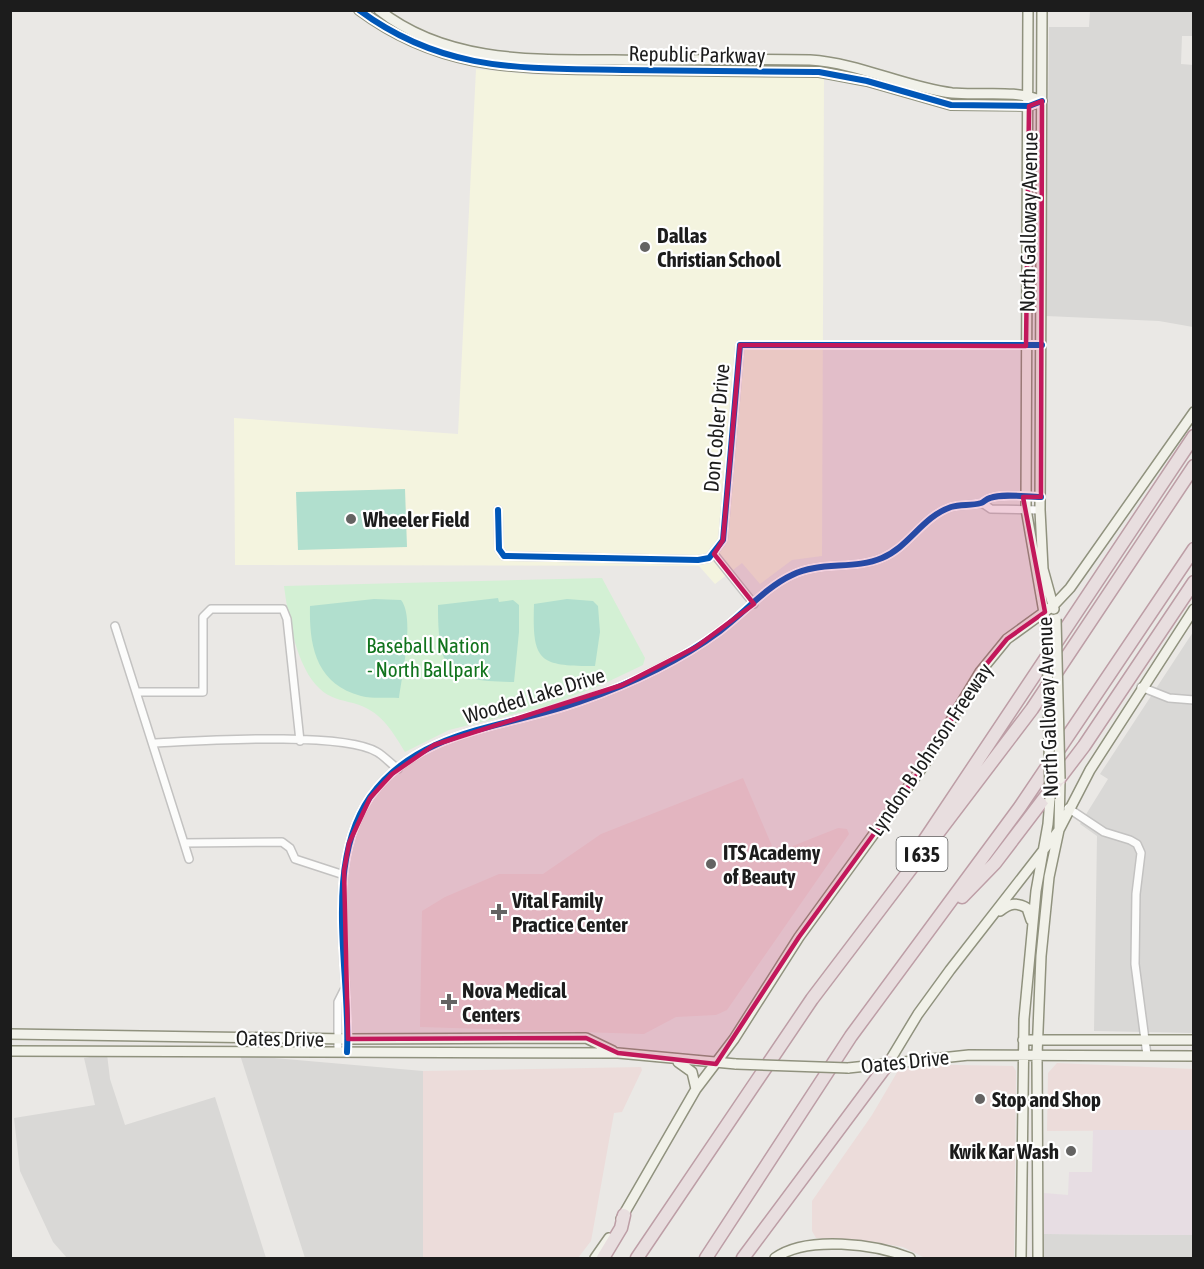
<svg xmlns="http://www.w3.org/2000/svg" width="1204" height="1269" viewBox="0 0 1204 1269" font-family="'Asap Condensed',sans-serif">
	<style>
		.residential { fill: #d9d8d6 }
		.commercial { fill: #ecdcda }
		.industrial { fill: #e7dde3 }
		.education { fill: #f4f4df }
		.park { fill: #d3f0d4 }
		.pitch { fill: #b1dfce }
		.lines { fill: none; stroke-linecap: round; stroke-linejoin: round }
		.street-casing { stroke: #c3c2c1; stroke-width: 10 }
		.secondary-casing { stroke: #90927e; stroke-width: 12 }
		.highway-casing { stroke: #bd9ea6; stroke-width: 15 }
		.street { stroke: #fcfcfb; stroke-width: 7 }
		.secondary { stroke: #f1f1e9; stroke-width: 9 }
		.highway { stroke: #e8dedf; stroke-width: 12 }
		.secondary-bridge-casing { stroke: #90927e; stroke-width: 12; stroke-linecap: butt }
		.secondary-bridge { stroke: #f1f1e9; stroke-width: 9 }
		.cycleway-casing { stroke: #fff; stroke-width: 10 }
		.cycleway { stroke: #0057b8; stroke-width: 6 }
		.marked { fill: #c2185b; fill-opacity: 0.2; stroke: #c2185b; stroke-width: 4.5; stroke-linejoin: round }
		.poi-dot { fill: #646362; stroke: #fff; stroke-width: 2 }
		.labels { text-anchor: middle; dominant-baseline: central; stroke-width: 4.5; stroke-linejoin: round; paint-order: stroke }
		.shield { fill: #fff; stroke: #606060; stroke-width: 1.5 }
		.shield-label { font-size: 20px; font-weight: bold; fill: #1c1c1c }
		.street-label { font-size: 21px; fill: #1c1c1c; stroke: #fff }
		.poi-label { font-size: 21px; font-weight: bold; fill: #1c1c1c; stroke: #fff; text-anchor: start }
		.park-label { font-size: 21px; fill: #11731d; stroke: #fff }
	</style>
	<rect width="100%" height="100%" fill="#eae8e5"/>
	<path class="residential" d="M 1090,11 L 1193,11 L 1193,36 L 1182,36 L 1181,64 L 1194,65 L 1193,327 L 1159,321 L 1046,316 L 1049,27 L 1089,27 Z
		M 1193,632 L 1193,1033 L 1094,1031 L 1097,836 L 1080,824 L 1108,779 L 1100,774 Z
		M 107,1054 L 110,1079 L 125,1125 L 215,1097 L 266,1258 L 67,1258 L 53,1242 L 20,1171 L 14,1118 L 95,1105 L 84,1058 Z
		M 240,1055 L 423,1071 L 423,1258 L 305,1258 Z
		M 1044,1234 L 1193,1235 L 1193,1258 L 1044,1258 Z"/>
	<path class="commercial" d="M 743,778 L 775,853 L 838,828 L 847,829 L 849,834 L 727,1010 L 716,1015 L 676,1017 L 644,1034 L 420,1027 L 422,911 L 445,897 L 499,874 L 543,874 L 601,834 Z
		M 1057,1063 L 1193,1069 L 1193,1130 L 1047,1131 L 1048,1073 Z
		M 902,1064 L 1013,1066 L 1016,1071 L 1014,1258 L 925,1258 L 903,1247 L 885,1244 L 816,1238 L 812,1231 L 812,1201 L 872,1115 Z
		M 641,1067 L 642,1070 L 622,1112 L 614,1113 L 591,1241 L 578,1258 L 423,1258 L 423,1071 Z"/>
	<path class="industrial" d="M 1093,1130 L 1193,1130 L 1193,1235 L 1044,1234 L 1044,1193 L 1068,1195 L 1069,1172 L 1092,1172 Z"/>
	<path class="education" d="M 476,69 L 537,75 L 824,76 L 822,556 L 792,560 L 760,584 L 742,563 L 715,584 L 699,566 L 235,565 L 234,418 L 458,434 Z"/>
	<path class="park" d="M 602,578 L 645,658 L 643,665 L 599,686 L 546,706 L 449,730 L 405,752 C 391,729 380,710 353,703 C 341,700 329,698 320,689 C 296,667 288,616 284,586 Z"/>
	<path class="pitch" d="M 405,489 L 407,547 L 298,550 L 296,492 Z
		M 498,598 L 499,602 L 513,600 L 519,605 L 519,632 L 514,682 C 447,681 438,672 438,605 Z
		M 374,599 L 401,600 C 415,617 402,675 399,698 C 387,697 373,699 361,696 C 316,684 309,646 310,606 Z
		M 567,599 L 593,601 L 598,606 L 600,632 L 595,666 C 539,666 532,662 534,604 Z"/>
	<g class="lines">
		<g class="street-casing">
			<path id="street" d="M 982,503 L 991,509 L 1040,510
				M 498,510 L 499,549 L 504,556 L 698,560 L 709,558 L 723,540 L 740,345 L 1042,345
				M 714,554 L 754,604
				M 115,626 L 184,843 L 282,842 L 290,848 L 295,859 L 344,875
				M 1141,687 L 1169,698 L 1194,700
				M 137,692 L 203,692 L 203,617 L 211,609 L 283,609 L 287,619 L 300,741
				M 153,743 C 198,741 343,731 377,752 C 384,756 391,764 398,769
				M 1068,808 L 1104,832 L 1130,840 L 1137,844 L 1141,853 L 1136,894 L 1135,964 L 1147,1055
				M 184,843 L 189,859
				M 338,1052 L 338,1002 L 344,990
				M 347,1052 C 351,973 322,867 370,797 C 419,728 507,728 579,702 C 628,685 678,662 720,631 C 744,613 766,587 792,575 C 819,561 854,570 882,558 C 909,547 922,517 951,507 C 961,504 971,506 981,503 C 984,502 986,499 990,498 C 1004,493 1026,497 1041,497"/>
		</g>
		<g class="secondary-casing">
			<path id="secondary" d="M 359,10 C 444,73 523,68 623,70 C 689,71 754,71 819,72 L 867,81 L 951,105 L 1029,106 L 1042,101
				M 379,10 C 446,63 533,60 614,60 C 680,61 745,58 810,60 C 859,63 904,87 952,93 C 982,96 1014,89 1042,101
				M 1028,10 L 1026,509 L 1047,630
				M 1042,10 L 1040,510 L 1043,569 L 1054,609
				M 1000,911 C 1010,903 1017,902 1027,908 L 1031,920
				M 10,1034 L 348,1039 L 586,1038 L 613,1051
				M 1023,1040 L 1194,1040
				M 10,1051 L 618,1053 L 736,1064
				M 678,1062 L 692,1072 L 696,1089
				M 889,1062 L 918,1014 L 950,970 L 1059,830 L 1090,770 L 1194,609
				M 848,1068 L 969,1055 L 1194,1056
				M 621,1219 L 696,1089 L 734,1039 L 799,937 L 924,765 L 980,672 L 1007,639 L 1054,605 L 1070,588 L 1194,412
				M 595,1258 L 609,1238
				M 775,1258 C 807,1235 876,1244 910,1258
				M 1021,1258 L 1024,1019 L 1036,891 L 1048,824 L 1050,799
				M 1038,1258 L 1037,1055 L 1041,956 L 1049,877 L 1059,830 L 1060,779"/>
		</g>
		<g class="highway-casing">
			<path id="highway" d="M 920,847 L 1194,436
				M 962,897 L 995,863 L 1084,746 L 1194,582
				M 603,1258 L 621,1228 L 624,1215
				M 637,1258 L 812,999 L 1032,709 L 1194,466
				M 706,1258 L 851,1036 L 1020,807 L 1194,549
				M 743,1258 L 889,1062"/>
		</g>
		<use href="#street" class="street"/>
		<use href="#secondary" class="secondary"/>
		<use href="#highway" class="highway"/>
		<g class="secondary-bridge-casing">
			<path id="secondary-bridge" d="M 1056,619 L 1060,779
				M 1047,630 L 1050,799
				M 736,1064 L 848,1068"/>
		</g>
		<use href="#secondary-bridge" class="secondary-bridge"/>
		<g class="cycleway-casing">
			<path id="cycleway" d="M 359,10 C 444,73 523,68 623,70 C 689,71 754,71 819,72 L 867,81 L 951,105 L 1029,106 L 1042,101
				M 498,510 L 499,549 L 504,556 L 698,560 L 709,558 L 723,540 L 740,345 L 1042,345
				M 347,1052 C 351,973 322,867 370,797 C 419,728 507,728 579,702 C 628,685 678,662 720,631 C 744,613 766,587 792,575 C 819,561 854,570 882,558 C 909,547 922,517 951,507 C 961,504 971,506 981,503 C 984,502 986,499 990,498 C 1004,493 1026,497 1041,497"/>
		</g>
		<use href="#cycleway" class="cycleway"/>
	</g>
	<path class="marked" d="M 1042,101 L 1041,497 L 1023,497 L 1045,612 L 1007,639 L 980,672 L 924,765 L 799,937 L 716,1064 L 618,1053 L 586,1038 L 348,1039 L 344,871 L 349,843 L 370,798 L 392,774 L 434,745 L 622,685 L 696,647 L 754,604 L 714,554 L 723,540 L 740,345 L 1026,346 L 1029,106 Z"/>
	<g class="poi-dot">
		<circle cx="645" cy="247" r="6"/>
		<circle cx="351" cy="519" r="6"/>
		<circle cx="711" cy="864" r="6"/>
		<path d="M496 903h6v6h6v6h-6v6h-6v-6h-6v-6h6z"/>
		<path d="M446 993h6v6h6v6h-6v6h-6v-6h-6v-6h6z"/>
		<circle cx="980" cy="1099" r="6"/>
		<circle cx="1071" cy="1151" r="6"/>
	</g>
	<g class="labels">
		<rect class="shield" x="896.5" y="837" width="51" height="34" rx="4.5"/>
		<g class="shield-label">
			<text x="922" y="854">I 635</text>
		</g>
		<g class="street-label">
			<text transform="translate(697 54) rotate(1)">Republic Parkway</text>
			<text transform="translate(1028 222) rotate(-89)">North Galloway Avenue</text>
			<text transform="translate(716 428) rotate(-85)">Don Cobler Drive</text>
			<text transform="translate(534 695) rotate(-17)">Wooded Lake Drive</text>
			<text transform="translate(1047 707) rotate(-92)">North Galloway Avenue</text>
			<text transform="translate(930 749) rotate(-56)">Lyndon B Johnson Freeway</text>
			<text transform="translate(280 1038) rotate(1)">Oates Drive</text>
			<text transform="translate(905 1061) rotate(-6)">Oates Drive</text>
		</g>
		<g class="poi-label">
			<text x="657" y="235">Dallas<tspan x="657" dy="24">Christian School</tspan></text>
			<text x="363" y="519">Wheeler Field</text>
			<text x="723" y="852">ITS Academy<tspan x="723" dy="24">of Beauty</tspan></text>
			<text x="512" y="900">Vital Family<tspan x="512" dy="24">Practice Center</tspan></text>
			<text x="462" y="990">Nova Medical<tspan x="462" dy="24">Centers</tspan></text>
			<text x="992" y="1099">Stop and Shop</text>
			<text x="1059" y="1151" text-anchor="end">Kwik Kar Wash</text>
		</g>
		<g class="park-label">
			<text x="428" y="645">Baseball Nation<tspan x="428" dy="24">- North Ballpark</tspan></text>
		</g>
	</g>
	<rect width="1204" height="1269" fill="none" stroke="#1c1c1c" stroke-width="24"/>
</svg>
